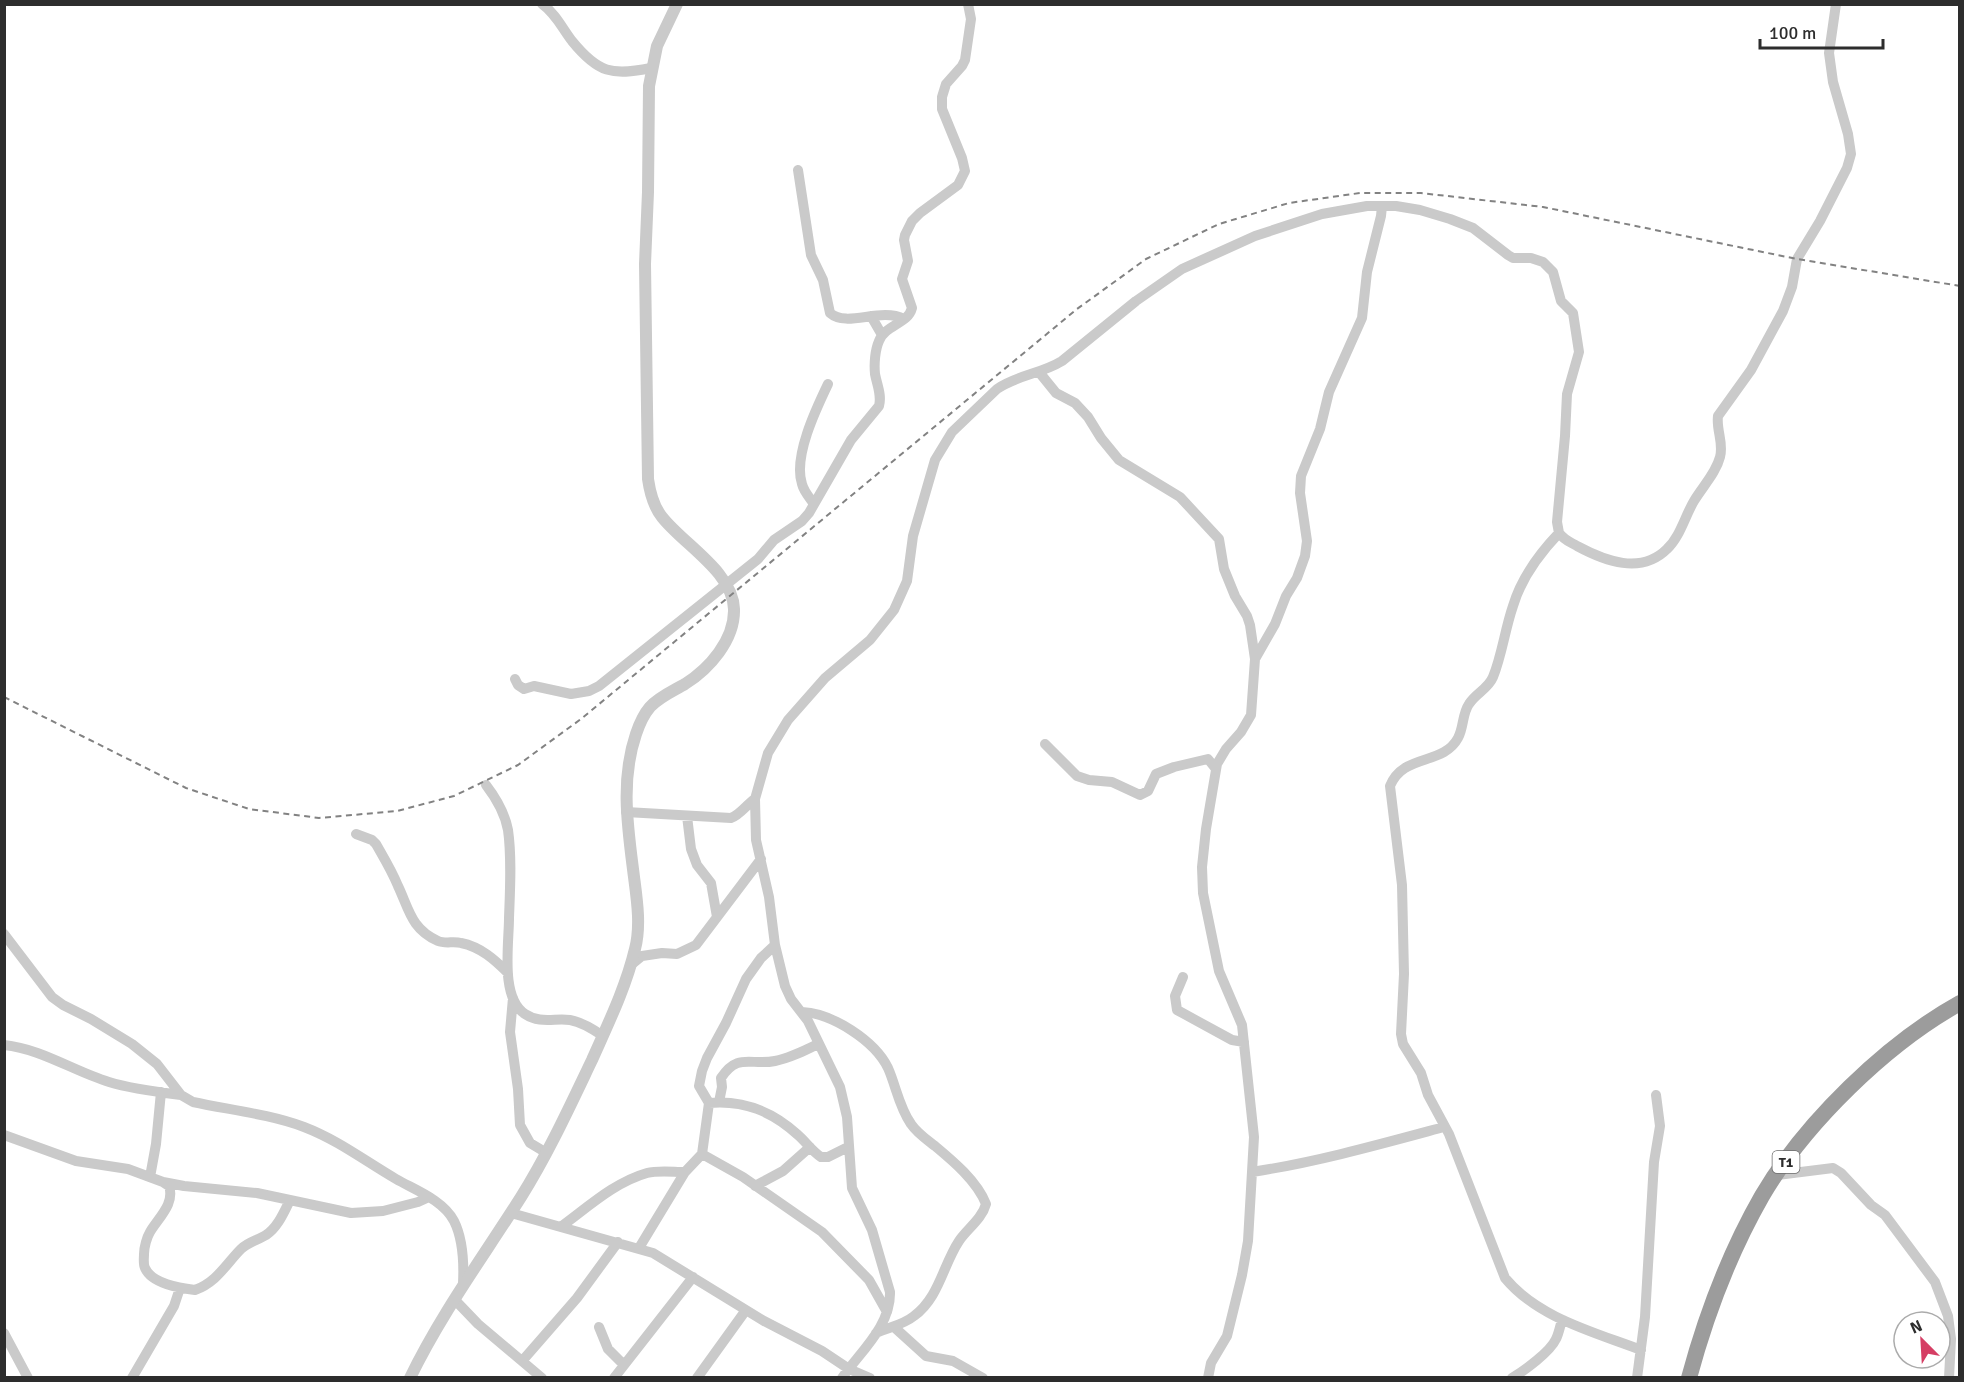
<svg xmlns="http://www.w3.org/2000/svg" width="1964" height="1382" viewBox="0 0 1964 1382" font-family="Signika,sans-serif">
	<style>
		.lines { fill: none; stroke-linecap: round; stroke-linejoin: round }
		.minor { stroke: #cacaca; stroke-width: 10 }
		.tertiary { stroke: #cacaca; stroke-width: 12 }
		.trunk { stroke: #9c9c9c; stroke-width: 16 }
		.rail { stroke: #828282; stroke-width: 2; stroke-dasharray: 6 4.5; stroke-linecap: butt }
		.labels { text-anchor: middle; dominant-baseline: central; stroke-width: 6; stroke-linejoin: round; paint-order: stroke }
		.shield { fill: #fff; stroke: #6c6c6c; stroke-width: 1.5 }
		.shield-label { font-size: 14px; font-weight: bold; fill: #2d2d2d }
	</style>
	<rect width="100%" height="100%" fill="#fff"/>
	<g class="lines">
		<path class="minor" d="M 542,4 C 556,14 562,28 572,41 C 598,73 612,76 651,68
			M 798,170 L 811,255 L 823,280 L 830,313 C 847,328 880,307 904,319
			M 871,316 L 882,335
			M 1039,372 L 1056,393 L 1075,403 L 1088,417 L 1101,438 L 1119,460 L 1180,497 L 1219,539 L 1224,569 L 1235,596 L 1247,616 L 1250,625 L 1255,659
			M 814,504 C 810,498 804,492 802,484 C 793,457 816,409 828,384
			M 515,679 L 518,685 L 524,689 L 534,686 L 571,694 L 589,691 L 599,686 L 758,559 L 774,540 L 802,521 L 809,513 L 851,440 L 879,406 C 882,395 877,385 875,374 C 874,364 875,350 879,341 C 885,325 908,324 912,308 L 902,279 L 908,261 L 904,240 L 905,235 L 912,221 L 920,213 L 958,185 L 965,171 L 962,158 L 942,109 L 942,97 L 946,84 L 962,66 L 965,60 L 971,19 L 968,4
			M 1045,744 L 1077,776 L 1089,780 L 1112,782 L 1140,795 L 1148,791 L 1156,774 L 1174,767 L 1208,759 L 1216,769
			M 486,785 C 496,798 505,814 508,830 C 512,858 510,890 509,918 C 509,944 500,998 525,1014 C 540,1024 554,1018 570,1020 C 582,1022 593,1029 603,1036
			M 626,812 L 731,818 C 740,815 746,805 755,799
			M 687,816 L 691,849 L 697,865 L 711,883 L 717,917
			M 356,834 L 372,840 L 376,844 C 384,858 392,871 398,886 C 409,909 411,929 438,941 C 445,944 454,941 461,943 C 481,947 495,960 508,973
			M 4,934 L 52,997 L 63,1005 L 91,1019 L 132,1044 L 157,1064 L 181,1095 L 193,1102 C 230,1110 269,1114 304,1127 C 338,1140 365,1161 396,1179 C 415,1190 443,1200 454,1221 C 463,1239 464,1264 463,1284
			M 631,965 L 642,956 L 662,953 L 677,954 L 696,945 L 761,859
			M 1183,977 L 1175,996 L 1177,1010 L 1232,1040 L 1244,1042
			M 513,998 L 510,1032 L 518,1089 L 520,1125 L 530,1143 L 545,1152
			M 802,1012 C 832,1013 875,1041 888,1068 C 896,1086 899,1107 911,1124 C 917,1133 926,1139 935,1146 C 953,1161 977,1181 986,1204 C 982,1219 967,1229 959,1241 C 943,1265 939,1298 914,1316 C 903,1325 889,1327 876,1333
			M 4,1045 C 42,1049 73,1071 109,1082 C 132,1089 157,1092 181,1095
			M 719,1102 L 722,1087 L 721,1078 C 738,1052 751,1066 775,1061 C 790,1058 804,1051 818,1044
			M 709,1103 C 744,1100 772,1111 798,1135 C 806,1142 812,1151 821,1157 L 828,1157 L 848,1147
			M 4,1135 L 76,1161 L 128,1169 L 163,1182 L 184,1186 L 257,1193 L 351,1213 L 383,1211 L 418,1202 L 429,1197
			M 702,1154 L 743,1177 L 822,1232 L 869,1280 L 887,1312
			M 1252,1172 C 1317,1162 1381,1144 1444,1127
			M 1777,1175 L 1833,1168 L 1841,1173 L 1871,1205 L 1885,1215 L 1935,1282 L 1948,1316 L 1951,1339 L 1949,1378
			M 150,1177 L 156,1144 L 161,1092
			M 163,1182 L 169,1186 C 175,1204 159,1217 150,1232 C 147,1237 144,1247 144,1254 C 144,1258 143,1264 145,1268 C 152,1284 180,1288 195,1290 C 217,1282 226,1264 241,1249 C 248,1242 258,1240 266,1235 C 278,1227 284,1212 290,1200
			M 755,1186 L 783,1171 L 810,1147
			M 511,1213 L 653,1253 L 764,1321 L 822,1351 L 849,1369 L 870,1378
			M 562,1226 C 588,1207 615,1182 647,1173 C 658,1170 673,1172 685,1172
			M 639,1248 L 685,1172 L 702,1154 L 709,1103 L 699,1086 L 702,1071 L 707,1058 L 726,1023 L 746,979 L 761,958 L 775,945
			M 455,1300 L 478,1324 L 542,1378
			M 599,1327 L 608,1349 L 624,1365
			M 894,1327 L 926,1356 L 953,1361 L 983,1378
			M 4,1333 L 28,1378
			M 1641,1350 C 1594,1332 1538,1318 1505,1278 L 1449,1134 L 1428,1095 L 1421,1073 L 1403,1044 L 1401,1034 L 1404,974 L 1402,885 L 1390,786 C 1403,753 1443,766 1458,738 C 1464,727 1462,714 1469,704 C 1476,693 1488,689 1493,677 C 1502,655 1505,629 1513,606 C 1521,579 1539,554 1559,533 C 1564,540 1570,542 1577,546 C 1605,561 1641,575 1667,549 C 1680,537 1685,516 1694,501 C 1703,486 1716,473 1720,457 C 1724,443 1716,430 1718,416 L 1751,370 L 1783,311 L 1792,287 L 1797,259 L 1820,221 L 1847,168 L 1851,154 L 1848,134 L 1833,82 L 1829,53 L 1836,4
			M 523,1360 L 577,1298 L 618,1242
			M 132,1378 L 174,1306 L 180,1288
			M 614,1378 L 693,1277
			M 697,1378 L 746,1310
			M 842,1378 C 860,1352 891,1326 890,1292 L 872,1230 L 852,1188 L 847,1117 L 840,1087 L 808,1021 L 791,999 L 785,986 L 775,945 L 769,897 L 756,840 L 755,799 L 768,753 L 788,720 L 825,678 L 870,640 L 894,610 L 907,581 L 913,536 L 935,460 L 952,432 L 997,389 C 1017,375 1041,374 1062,361 L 1136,301 L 1182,269 L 1255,236 L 1322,214 L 1367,206 L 1396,206 L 1420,210 L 1450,219 L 1473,228 L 1508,255 L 1513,258 L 1531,258 L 1543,262 L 1553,272 L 1561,301 L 1573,313 L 1579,352 L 1567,394 L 1565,436 L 1557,522 L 1559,533
			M 1208,1378 L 1211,1363 L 1227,1336 L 1242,1275 L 1248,1241 L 1254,1137 L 1242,1025 L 1219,971 L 1203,893 L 1202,867 L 1206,829 L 1217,764 L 1226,749 L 1241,732 L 1251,715 L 1255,659 L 1275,624 L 1286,596 L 1297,578 L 1305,556 L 1307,541 L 1300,493 L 1301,476 L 1320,429 L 1329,392 L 1362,318 L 1367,272 L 1381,216 L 1382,206
			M 1512,1378 C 1525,1370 1550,1352 1556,1339 C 1559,1333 1560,1326 1562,1320
			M 1637,1378 L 1645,1317 L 1654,1162 L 1660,1126 L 1656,1095"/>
		<path class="tertiary" d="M 410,1378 C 441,1314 483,1257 521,1197 C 548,1154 570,1106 592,1060 C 608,1024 626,987 635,949 C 641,926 637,900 634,877 C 628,829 620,781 636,734 C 639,725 644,714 650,707 C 659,697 673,691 685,684 C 709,669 735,640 734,609 C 733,572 683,544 662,517 C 654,507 650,493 648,479 L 645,264 L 648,192 L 649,86 L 657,46 L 677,4"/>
		<path class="trunk" d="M 1689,1378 C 1706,1315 1730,1252 1762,1196 C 1805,1123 1886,1044 1960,1003"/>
		<path class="rail" d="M 4,697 L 186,788 L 249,809 L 319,818 L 397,811 L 454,796 L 518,765 L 581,719 L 1077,309 L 1146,259 L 1219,224 L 1289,203 L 1360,193 L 1421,193 L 1543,207 L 1797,259 L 1960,286"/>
	</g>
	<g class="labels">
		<rect class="shield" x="1772.5" y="1151" width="27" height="22" rx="4.5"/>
		<g class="shield-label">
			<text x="1786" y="1162">T1</text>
		</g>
	</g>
	<rect width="1964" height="1382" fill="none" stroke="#2d2d2d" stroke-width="12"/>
	<g transform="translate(1922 1340) rotate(336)"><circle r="28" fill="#ffffff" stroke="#ababab" stroke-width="1.5"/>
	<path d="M0-4.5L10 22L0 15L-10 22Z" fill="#d53e64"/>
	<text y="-9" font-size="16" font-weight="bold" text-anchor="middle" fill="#2d2d2d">N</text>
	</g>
	<path d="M1760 39v9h123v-9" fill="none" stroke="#2d2d2d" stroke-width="3"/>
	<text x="1769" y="39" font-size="18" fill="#2d2d2d" stroke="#ffffff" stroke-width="4.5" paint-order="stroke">100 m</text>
</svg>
